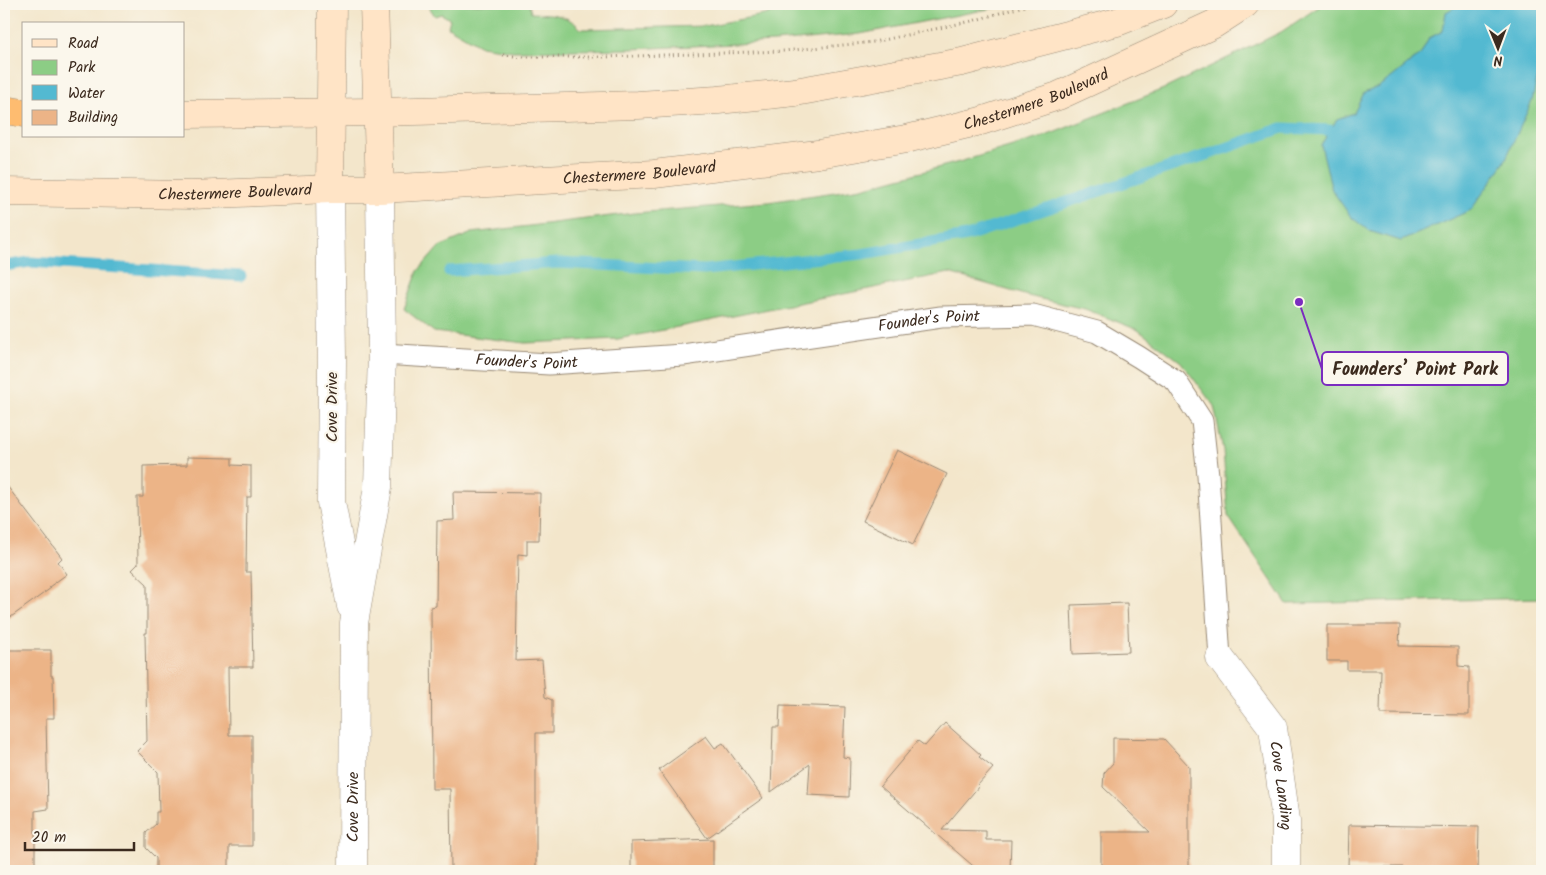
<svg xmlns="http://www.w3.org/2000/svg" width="1546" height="875" viewBox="0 0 1546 875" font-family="Kalam,sans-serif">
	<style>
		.green { fill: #8ccd85; stroke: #647c52 }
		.water { fill: #53b9d1; stroke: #477278 }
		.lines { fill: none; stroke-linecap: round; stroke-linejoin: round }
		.stream { stroke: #53b9d1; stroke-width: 11 }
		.building { fill: #ecb487 }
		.lane-casing { stroke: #978874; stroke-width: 23 }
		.street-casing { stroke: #978874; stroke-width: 29 }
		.secondary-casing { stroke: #978874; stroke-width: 29 }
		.highway-casing { stroke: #978874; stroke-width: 29 }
		.path { stroke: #978874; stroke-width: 3; stroke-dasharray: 1 4; stroke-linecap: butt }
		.lane { stroke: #fff; stroke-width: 21 }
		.street { stroke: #fff; stroke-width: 28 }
		.secondary { stroke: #ffe4c6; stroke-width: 28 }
		.highway { stroke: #febc70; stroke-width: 28 }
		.labels { text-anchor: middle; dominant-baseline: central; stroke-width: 4.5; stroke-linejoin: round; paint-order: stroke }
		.street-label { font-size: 16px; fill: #3b2a1e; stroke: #fbf7ec }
		.leader { fill: none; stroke: #7b2cbf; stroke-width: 2 }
		.callout-dot { fill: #7b2cbf; stroke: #fbf7ec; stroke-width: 2 }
		.callout { fill: #fbf7ec; stroke: #7b2cbf; stroke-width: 2 }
		.callout-label { font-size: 18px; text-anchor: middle; font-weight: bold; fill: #3b2a1e }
	</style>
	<rect width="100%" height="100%" fill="#fbf7ec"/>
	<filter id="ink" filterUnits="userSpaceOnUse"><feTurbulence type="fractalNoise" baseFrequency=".02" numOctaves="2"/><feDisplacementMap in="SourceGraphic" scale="10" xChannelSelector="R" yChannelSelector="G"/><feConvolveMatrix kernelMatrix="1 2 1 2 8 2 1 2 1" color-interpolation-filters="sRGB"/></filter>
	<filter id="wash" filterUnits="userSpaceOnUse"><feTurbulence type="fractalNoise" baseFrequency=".0096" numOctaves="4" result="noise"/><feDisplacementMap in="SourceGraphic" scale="20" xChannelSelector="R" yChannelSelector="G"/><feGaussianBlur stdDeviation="1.12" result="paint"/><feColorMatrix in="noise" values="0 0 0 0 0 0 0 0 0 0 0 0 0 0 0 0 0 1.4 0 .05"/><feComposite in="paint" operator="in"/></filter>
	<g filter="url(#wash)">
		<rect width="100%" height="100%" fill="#f3e6cb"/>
		<path class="green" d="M 427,4 L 529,4 L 531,13 C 551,14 566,13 581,29 L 705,26 L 822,4 L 1002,4 L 999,7 L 860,34 L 775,42 L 631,49 L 513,51 L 481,46 L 448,27 L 450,19 L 441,14 L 435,16 Z
			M 1323,4 L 1542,4 L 1542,598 L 1287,604 L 1228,516 L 1223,450 L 1214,406 L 1181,362 L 1138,330 L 1085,309 L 1028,296 L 949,273 L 618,339 L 525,343 L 434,332 L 404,309 L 418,271 L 439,247 L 472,233 L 635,213 L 768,202 L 862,188 L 959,162 L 1043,137 L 1166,88 L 1281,32 Z"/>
		<path class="water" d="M 1460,4 L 1542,4 L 1542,60 L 1532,101 L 1504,163 L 1471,210 L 1401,241 L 1369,231 L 1351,217 L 1332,190 L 1321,145 L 1337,119 L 1354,113 L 1364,93 L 1378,87 L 1391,78 L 1421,54 L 1429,38 L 1443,31 L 1446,12 Z"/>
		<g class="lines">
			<path class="stream" d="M 4,266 L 30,262 L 241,276
				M 449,271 L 557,263 L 704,270 L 862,254 L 967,236 L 1215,152 L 1282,128 L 1330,130"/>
		</g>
		<g id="blocks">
			<path class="building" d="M 897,450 L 947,474 L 913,545 L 863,521 Z
				M 187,457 L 232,458 L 232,465 L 251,466 L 251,497 L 247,497 L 246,572 L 251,572 L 253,667 L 228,667 L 229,735 L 252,735 L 252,846 L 229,846 L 229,871 L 156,871 L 156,858 L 146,848 L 146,833 L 156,824 L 156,812 L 159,812 L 158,772 L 137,751 L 147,741 L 145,633 L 147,633 L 147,584 L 132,570 L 138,564 L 137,497 L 143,497 L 143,466 L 187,465 Z
				M 4,482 L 62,558 L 58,562 L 67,574 L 49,587 L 51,588 L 4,622 Z
				M 453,492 L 540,493 L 539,540 L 527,540 L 527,555 L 518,554 L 516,661 L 542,660 L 545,697 L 552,700 L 552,733 L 536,733 L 536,871 L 451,871 L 450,789 L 432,789 L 431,607 L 436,606 L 437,521 L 454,520 Z
				M 1127,603 L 1129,652 L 1073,654 L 1071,605 Z
				M 1327,625 L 1400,625 L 1399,646 L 1458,647 L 1458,666 L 1469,667 L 1469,715 L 1380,714 L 1381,670 L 1347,670 L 1347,661 L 1327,661 Z
				M 4,650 L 51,650 L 51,676 L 53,676 L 54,718 L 46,718 L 48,809 L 35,811 L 35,871 L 4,871 Z
				M 780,705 L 845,707 L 843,757 L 850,758 L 849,797 L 808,795 L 810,764 L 771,792 L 773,727 L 779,727 Z
				M 945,723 L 981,755 L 979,757 L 993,768 L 978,785 L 979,786 L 942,830 L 986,831 L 986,840 L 1011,840 L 1010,871 L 979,871 L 880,786 L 918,741 L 925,746 Z
				M 706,736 L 715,748 L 723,743 L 763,798 L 707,838 L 659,770 Z
				M 1113,738 L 1164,739 L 1189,766 L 1189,871 L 1101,871 L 1101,832 L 1150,832 L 1103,787 L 1104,773 L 1113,763 Z
				M 1349,825 L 1479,827 L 1478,871 L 1403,871 L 1403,867 L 1348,867 Z
				M 713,839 L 713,871 L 631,871 L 631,842 Z"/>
		</g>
	</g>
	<g filter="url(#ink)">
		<use href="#blocks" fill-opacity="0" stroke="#978874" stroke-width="1"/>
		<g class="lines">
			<g class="lane-casing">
				<g id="lane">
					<path id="s1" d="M 382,354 L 549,364 L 683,355 L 941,317 L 1033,315 L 1097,332 L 1139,357 L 1176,381 L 1202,421 L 1208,475 L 1220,658"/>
				</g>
			</g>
			<g class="street-casing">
				<g id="street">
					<path d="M 330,189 L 332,359 L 331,502 L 351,606"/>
					<path id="s2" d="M 1220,658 L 1273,728 L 1286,820 L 1286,871"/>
					<path id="s3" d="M 353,871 L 354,623 L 378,487 L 382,354 L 380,189"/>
				</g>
			</g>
			<g class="secondary-casing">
				<g id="secondary">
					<path d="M 374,4 L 380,189"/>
					<path d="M 184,114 L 378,112 L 638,105 L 718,100 L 795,92 L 962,62 L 1117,22 L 1163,4"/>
					<path d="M 330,189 L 332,4"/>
					<path id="s4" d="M 4,192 L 191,195 L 330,189 L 380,189 L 654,174 L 818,154 L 906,139 L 981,121 L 1058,96 L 1214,24 L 1245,4"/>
				</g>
			</g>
			<g class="highway-casing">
				<path id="highway" d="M 4,110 L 24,113"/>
			</g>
			<path class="path" d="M 503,55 L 524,57 L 605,57 L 783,51 L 874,42 L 972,21 L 1031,4"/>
			<use href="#lane" class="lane"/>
			<use href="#street" class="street"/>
			<use href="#secondary" class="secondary"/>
			<use href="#highway" class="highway"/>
		</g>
	</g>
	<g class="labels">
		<g class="street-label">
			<text stroke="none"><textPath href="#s4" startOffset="1041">Chestermere Boulevard</textPath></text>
			<text stroke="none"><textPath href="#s4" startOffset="636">Chestermere Boulevard</textPath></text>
			<text stroke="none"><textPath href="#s4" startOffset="231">Chestermere Boulevard</textPath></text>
			<text stroke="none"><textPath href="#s1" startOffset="550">Founder's Point</textPath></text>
			<text stroke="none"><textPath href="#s1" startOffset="145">Founder's Point</textPath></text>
			<text transform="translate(332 407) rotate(-90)">Cove Drive</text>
			<text stroke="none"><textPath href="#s2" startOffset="146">Cove Landing</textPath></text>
			<text stroke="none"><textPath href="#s3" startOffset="64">Cove Drive</textPath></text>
		</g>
	</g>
	<path class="leader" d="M1299 302L1322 369"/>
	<circle class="callout-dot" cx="1299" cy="302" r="5"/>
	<rect class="callout" x="1322" y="352" width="186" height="33" rx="5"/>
	<g class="callout-label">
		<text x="1415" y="375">Founders’ Point Park</text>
	</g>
	<rect width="1546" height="875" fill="none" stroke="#fbf7ec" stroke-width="20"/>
	<rect x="22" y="22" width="162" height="115" fill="#fbf7ec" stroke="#aea59a"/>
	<rect x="32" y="39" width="25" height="8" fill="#ffe4c6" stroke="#aea59a"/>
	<text x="68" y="48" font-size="15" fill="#3b2a1e">Road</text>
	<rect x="32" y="60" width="25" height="15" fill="#8ccd85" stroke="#aea59a"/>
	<text x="68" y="72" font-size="15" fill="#3b2a1e">Park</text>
	<rect x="32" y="85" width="25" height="15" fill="#53b9d1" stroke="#aea59a"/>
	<text x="68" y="98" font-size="15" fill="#3b2a1e">Water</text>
	<rect x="32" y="110" width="25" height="15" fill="#ecb487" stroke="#aea59a"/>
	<text x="68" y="122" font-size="15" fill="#3b2a1e">Building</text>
	<g transform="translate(1498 48) rotate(179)" stroke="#fbf7ec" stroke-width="4" paint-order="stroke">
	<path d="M0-4L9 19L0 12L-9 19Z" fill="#3b2a1e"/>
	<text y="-8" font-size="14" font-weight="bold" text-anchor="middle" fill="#3b2a1e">N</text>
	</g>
	<path d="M25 842v8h109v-8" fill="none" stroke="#3b2a1e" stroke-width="2.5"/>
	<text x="32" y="842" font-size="15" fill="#3b2a1e" stroke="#fbf7ec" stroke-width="4" paint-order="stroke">20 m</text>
</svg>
